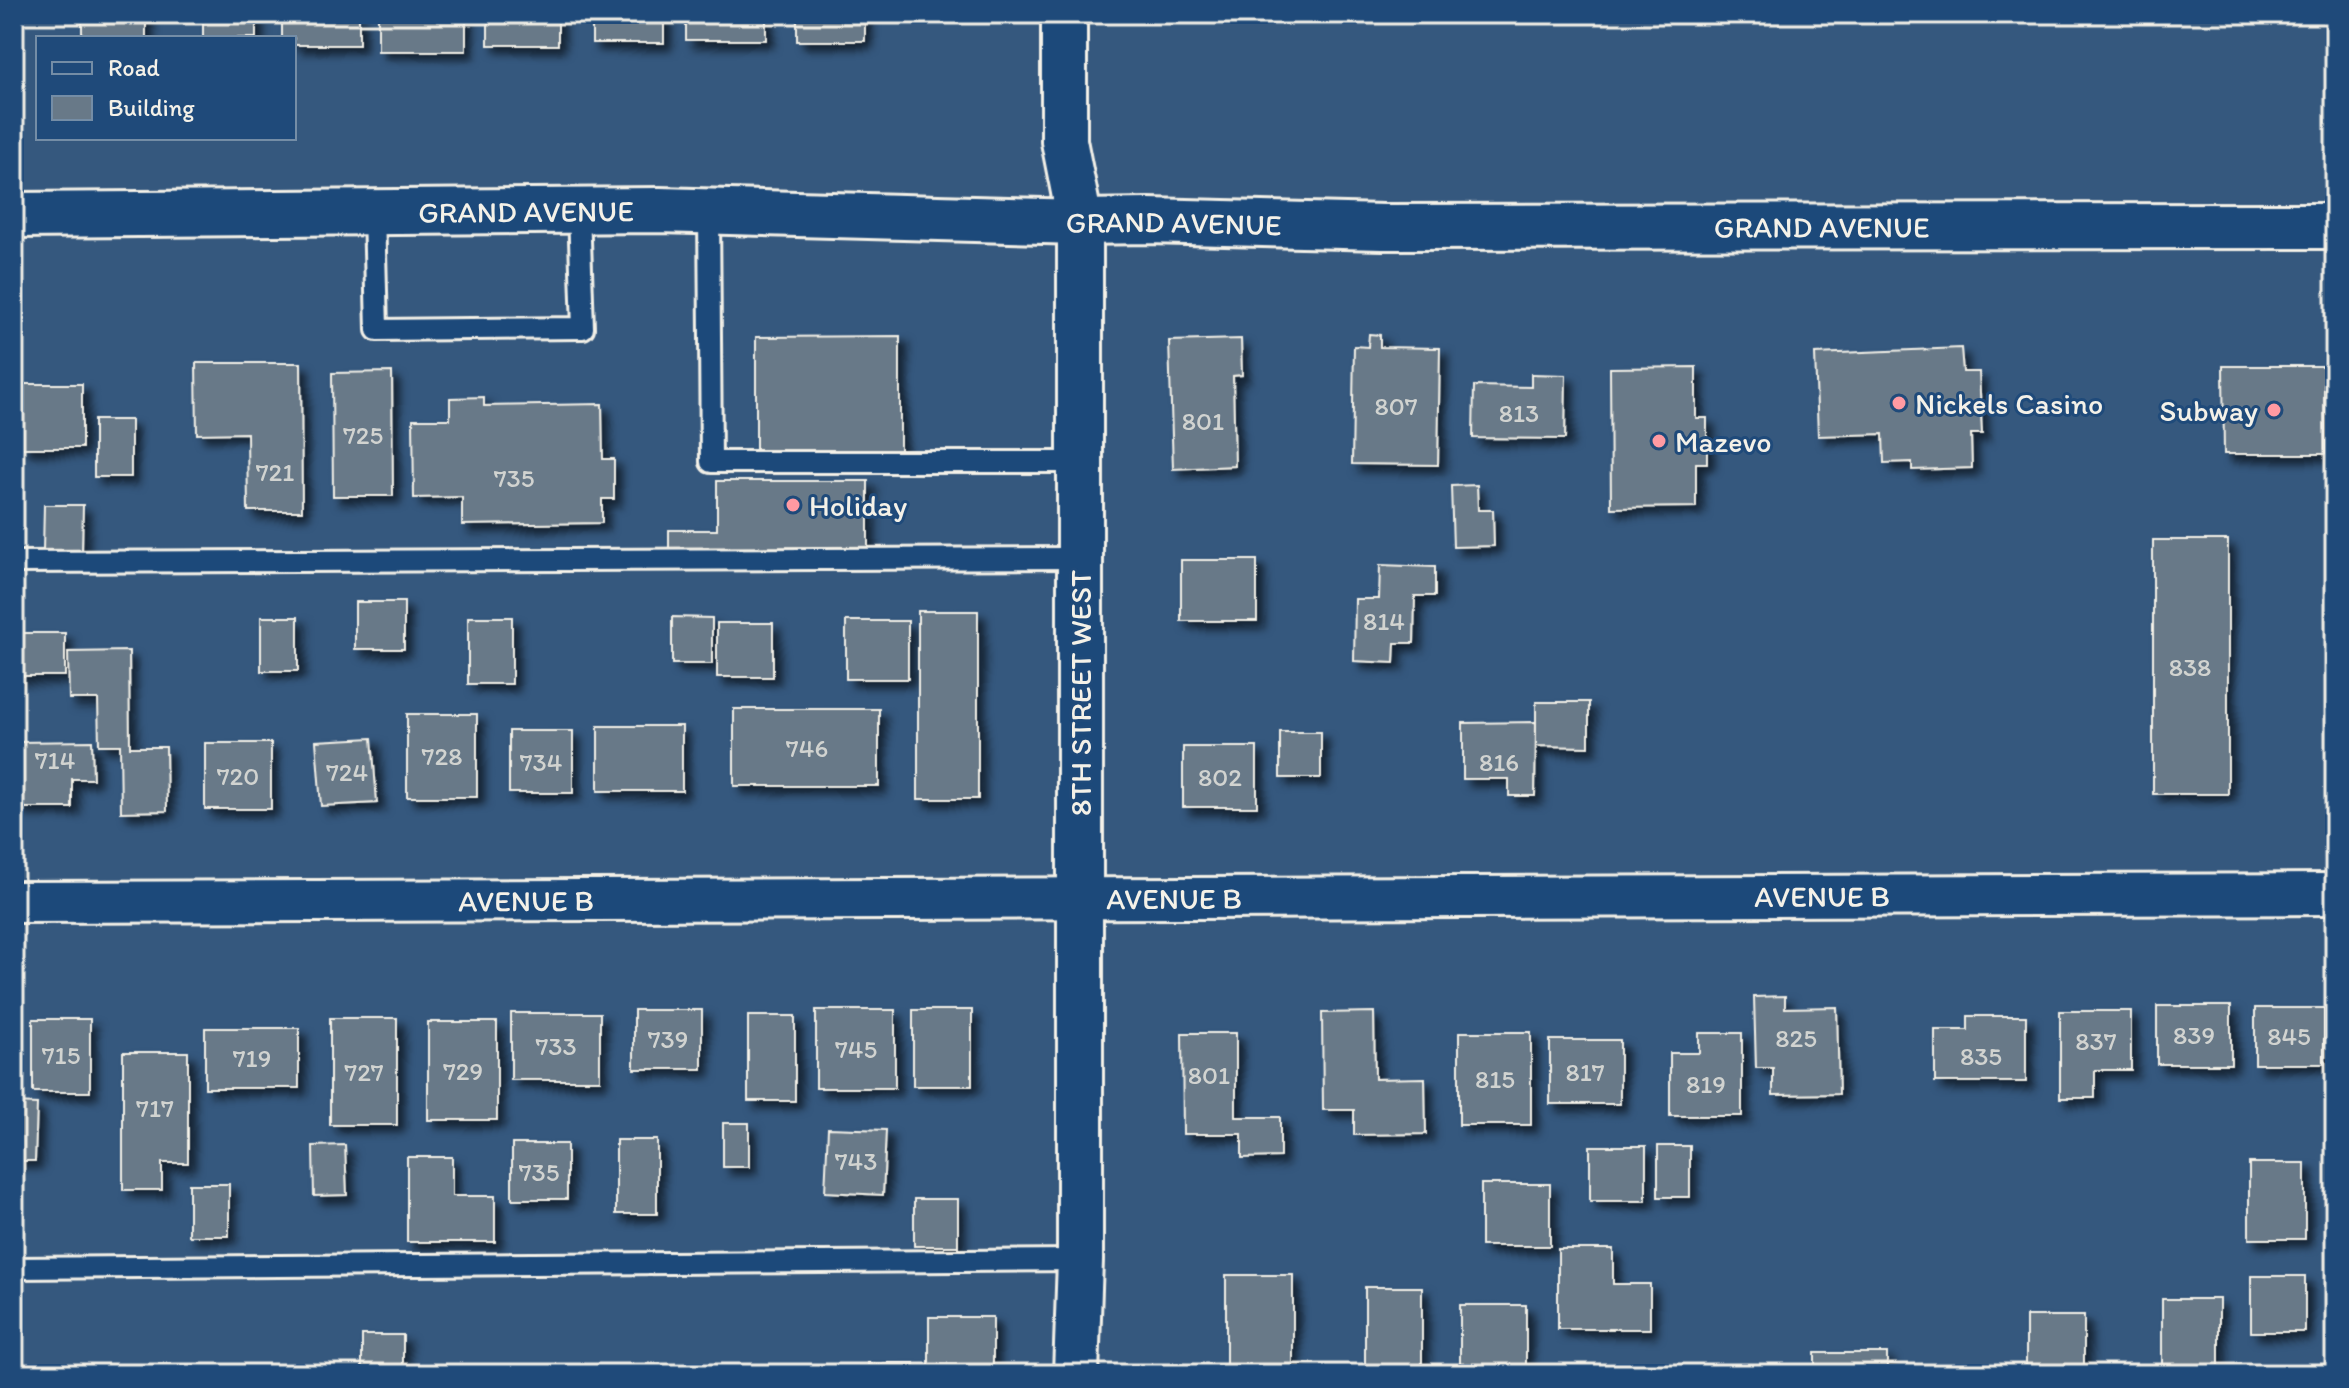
<svg xmlns="http://www.w3.org/2000/svg" width="2349" height="1388" viewBox="0 0 2349 1388" font-family="Itim,sans-serif">
	<style>
		.building { fill: #687988; stroke: #f4f1e8; stroke-width: 2; filter: url(#shadow) }
		.lines { fill: none; stroke-linecap: round; stroke-linejoin: round }
		.service-casing { stroke: #f4f1e8; stroke-width: 26 }
		.minor-casing { stroke: #f4f1e8; stroke-width: 46 }
		.tertiary-casing { stroke: #f4f1e8; stroke-width: 50 }
		.primary-casing { stroke: #f4f1e8; stroke-width: 50 }
		.service { stroke: #1f4a7a; stroke-width: 20 }
		.minor { stroke: #1f4a7a; stroke-width: 40 }
		.tertiary { stroke: #1f4a7a; stroke-width: 44 }
		.primary { stroke: #1f4a7a; stroke-width: 44 }
		.poi-dot { fill: #ff9aa2; stroke: #1f4a7a; stroke-width: 3 }
		.labels { text-anchor: middle; dominant-baseline: central; stroke-width: 6; stroke-linejoin: round; paint-order: stroke }
		.number-label { font-size: 26px; fill: #d1d3d0 }
		.street-label { font-size: 30px; fill: #f4f1e8; stroke: #1f4a7a }
		.poi-label { font-size: 30px; fill: #f4f1e8; stroke: #1f4a7a; text-anchor: start }
	</style>
	<defs>
		<filter id="shadow"><feDropShadow dx="7" dy="7" stdDeviation="4" flood-color="#0009"/></filter>
	</defs>
	<rect width="100%" height="100%" fill="#35587e"/>
	<filter id="ink" filterUnits="userSpaceOnUse"><feTurbulence type="fractalNoise" baseFrequency=".0125" numOctaves="2"/><feDisplacementMap in="SourceGraphic" scale="16" xChannelSelector="R" yChannelSelector="G"/><feConvolveMatrix kernelMatrix="1 2 1 2 8 2 1 2 1" color-interpolation-filters="sRGB"/></filter>
	<g filter="url(#ink)">
		<path class="building" d="M 82,14 L 146,14 L 146,38 L 82,38 Z
			M 203,14 L 256,14 L 256,38 L 203,38 Z
			M 282,14 L 359,14 L 359,45 L 294,45 L 294,38 L 282,38 Z
			M 378,14 L 466,14 L 466,51 L 378,51 Z
			M 488,14 L 558,14 L 558,45 L 488,45 Z
			M 592,14 L 664,14 L 664,43 L 592,43 Z
			M 686,14 L 766,14 L 766,40 L 686,40 Z
			M 797,14 L 865,14 L 865,41 L 797,41 Z
			M 1369,334 L 1380,335 L 1380,347 L 1440,348 L 1438,465 L 1352,464 L 1354,346 L 1368,347 Z
			M 900,336 L 900,450 L 756,450 L 756,337 Z
			M 1241,339 L 1242,375 L 1233,376 L 1235,466 L 1173,469 L 1169,341 Z
			M 1961,348 L 1963,372 L 1979,372 L 1982,434 L 1971,434 L 1972,468 L 1912,470 L 1912,462 L 1884,463 L 1883,434 L 1818,436 L 1815,354 Z
			M 196,363 L 301,363 L 302,511 L 248,511 L 247,433 L 197,434 Z
			M 2223,366 L 2324,366 L 2325,454 L 2224,454 Z
			M 1696,367 L 1696,418 L 1707,418 L 1707,463 L 1696,463 L 1696,507 L 1611,508 L 1610,368 Z
			M 392,372 L 393,496 L 333,496 L 332,373 Z
			M 1531,374 L 1566,375 L 1565,439 L 1473,438 L 1474,386 L 1531,387 Z
			M 21,384 L 82,384 L 82,448 L 22,448 Z
			M 484,397 L 484,406 L 602,404 L 603,459 L 614,459 L 614,499 L 602,499 L 602,523 L 462,525 L 462,497 L 414,498 L 413,419 L 450,419 L 450,398 Z
			M 94,420 L 131,420 L 131,477 L 94,477 Z
			M 717,481 L 868,481 L 868,552 L 669,552 L 669,530 L 717,530 Z
			M 1477,485 L 1478,510 L 1493,510 L 1494,546 L 1453,547 L 1451,486 Z
			M 44,505 L 83,505 L 82,552 L 43,551 Z
			M 2153,540 L 2228,540 L 2228,794 L 2153,794 Z
			M 1181,560 L 1257,560 L 1257,621 L 1181,621 Z
			M 1380,565 L 1435,567 L 1435,596 L 1415,596 L 1414,643 L 1395,643 L 1394,663 L 1354,661 L 1355,599 L 1379,599 Z
			M 355,602 L 404,602 L 404,649 L 355,649 Z
			M 918,611 L 978,611 L 978,799 L 918,799 Z
			M 261,617 L 298,617 L 298,671 L 261,671 Z
			M 468,617 L 512,617 L 512,684 L 468,684 Z
			M 672,617 L 712,618 L 712,664 L 672,664 Z
			M 846,621 L 908,621 L 908,679 L 846,679 Z
			M 717,623 L 773,623 L 773,677 L 717,677 Z
			M 14,633 L 65,633 L 65,676 L 14,676 Z
			M 129,651 L 130,747 L 166,747 L 167,811 L 121,812 L 120,745 L 99,745 L 98,699 L 69,699 L 68,652 Z
			M 1536,702 L 1589,702 L 1589,747 L 1536,746 Z
			M 734,709 L 879,709 L 879,786 L 734,786 Z
			M 407,714 L 477,714 L 477,797 L 407,797 Z
			M 1536,722 L 1535,796 L 1509,796 L 1509,779 L 1463,779 L 1463,723 Z
			M 598,726 L 682,726 L 682,791 L 598,791 Z
			M 509,731 L 573,731 L 573,793 L 509,793 Z
			M 1280,732 L 1321,732 L 1321,778 L 1280,778 Z
			M 372,738 L 377,803 L 321,806 L 316,741 Z
			M 92,741 L 93,779 L 72,779 L 72,808 L 18,808 L 17,742 Z
			M 205,743 L 271,743 L 271,809 L 205,809 Z
			M 1183,747 L 1257,747 L 1257,807 L 1183,807 Z
			M 1785,996 L 1785,1008 L 1837,1007 L 1839,1094 L 1773,1095 L 1773,1068 L 1756,1068 L 1754,997 Z
			M 2157,1006 L 2231,1006 L 2231,1064 L 2157,1064 Z
			M 2255,1008 L 2324,1008 L 2324,1064 L 2255,1064 Z
			M 634,1010 L 702,1010 L 702,1069 L 634,1069 Z
			M 816,1010 L 895,1010 L 895,1088 L 816,1088 Z
			M 913,1010 L 972,1010 L 972,1086 L 913,1086 Z
			M 2060,1011 L 2131,1011 L 2131,1070 L 2095,1070 L 2095,1098 L 2060,1098 Z
			M 1374,1012 L 1375,1079 L 1425,1078 L 1426,1134 L 1354,1135 L 1354,1110 L 1323,1110 L 1322,1013 Z
			M 511,1013 L 600,1013 L 600,1080 L 511,1080 Z
			M 748,1016 L 795,1016 L 795,1101 L 748,1101 Z
			M 1968,1016 L 2026,1016 L 2026,1082 L 1935,1082 L 1935,1030 L 1968,1030 Z
			M 330,1018 L 397,1018 L 397,1125 L 330,1125 Z
			M 33,1019 L 90,1019 L 90,1092 L 33,1092 Z
			M 428,1022 L 497,1022 L 497,1120 L 428,1120 Z
			M 205,1028 L 299,1028 L 299,1088 L 205,1088 Z
			M 1459,1032 L 1531,1032 L 1531,1125 L 1459,1125 Z
			M 1182,1033 L 1236,1033 L 1236,1117 L 1280,1117 L 1280,1157 L 1242,1158 L 1242,1134 L 1183,1134 Z
			M 1699,1033 L 1742,1033 L 1742,1116 L 1670,1116 L 1670,1053 L 1699,1053 Z
			M 1550,1040 L 1620,1040 L 1620,1104 L 1550,1104 Z
			M 123,1052 L 188,1052 L 188,1163 L 162,1163 L 162,1190 L 123,1190 Z
			M 14,1103 L 37,1104 L 35,1161 L 14,1161 Z
			M 723,1123 L 749,1123 L 749,1167 L 723,1167 Z
			M 828,1128 L 886,1130 L 883,1195 L 825,1192 Z
			M 616,1140 L 657,1140 L 657,1214 L 616,1214 Z
			M 512,1144 L 567,1144 L 567,1199 L 512,1199 Z
			M 345,1145 L 347,1195 L 314,1196 L 313,1146 Z
			M 1590,1146 L 1646,1146 L 1646,1201 L 1590,1201 Z
			M 1658,1146 L 1690,1146 L 1690,1197 L 1658,1197 Z
			M 407,1157 L 452,1157 L 452,1196 L 495,1196 L 495,1242 L 407,1242 Z
			M 2249,1163 L 2305,1163 L 2305,1239 L 2249,1239 Z
			M 189,1184 L 229,1184 L 229,1236 L 189,1236 Z
			M 1481,1184 L 1550,1184 L 1550,1246 L 1481,1246 Z
			M 914,1199 L 958,1199 L 958,1246 L 914,1246 Z
			M 1558,1249 L 1613,1249 L 1613,1284 L 1650,1284 L 1650,1329 L 1558,1329 Z
			M 1226,1275 L 1293,1275 L 1293,1374 L 1226,1374 Z
			M 2251,1276 L 2305,1276 L 2305,1332 L 2251,1332 Z
			M 1365,1287 L 1422,1287 L 1422,1374 L 1365,1374 Z
			M 2162,1299 L 2219,1299 L 2219,1374 L 2162,1374 Z
			M 1460,1305 L 1526,1305 L 1526,1374 L 1460,1374 Z
			M 2026,1316 L 2084,1316 L 2084,1374 L 2026,1374 Z
			M 929,1317 L 993,1317 L 993,1374 L 929,1374 Z
			M 362,1335 L 403,1335 L 403,1374 L 362,1374 Z
			M 1815,1353 L 1887,1353 L 1887,1374 L 1815,1374 Z
			M 868,1363 L 914,1363 L 914,1374 L 868,1374 Z
			M 1746,1371 L 1746,1374 L 1661,1374 L 1661,1373 Z"/>
		<g class="lines">
			<g class="service-casing">
				<path id="service" d="M 709,211 L 711,462 L 1080,462
					M 374,212 L 377,330 L 583,328 L 579,211
					M 14,562 L 1080,558
					M 14,1268 L 1080,1260"/>
			</g>
			<g class="minor-casing">
				<g id="minor">
					<path id="s1" d="M 14,902 L 2335,894"/>
				</g>
			</g>
			<g class="tertiary-casing">
				<path id="tertiary" d="M 1064,14 L 1064,141 L 1080,222 L 1080,1260 L 1076,1374"/>
			</g>
			<g class="primary-casing">
				<g id="primary">
					<path id="s2" d="M 14,215 L 660,210 L 1080,222 L 1149,221 L 1383,227 L 2335,226"/>
				</g>
			</g>
			<use href="#service" class="service"/>
			<use href="#minor" class="minor"/>
			<use href="#tertiary" class="tertiary"/>
			<use href="#primary" class="primary"/>
		</g>
	</g>
	<g class="poi-dot">
		<circle cx="1899" cy="403" r="8"/>
		<circle cx="2274" cy="410" r="8"/>
		<circle cx="1659" cy="441" r="8"/>
		<circle cx="793" cy="505" r="8"/>
	</g>
	<g class="labels">
		<g class="number-label">
			<text x="1396" y="406">807</text>
			<text x="1519" y="413">813</text>
			<text x="1203" y="421">801</text>
			<text x="363" y="435">725</text>
			<text x="275" y="472">721</text>
			<text x="514" y="478">735</text>
			<text x="1384" y="621">814</text>
			<text x="2190" y="667">838</text>
			<text x="807" y="748">746</text>
			<text x="442" y="756">728</text>
			<text x="55" y="760">714</text>
			<text x="541" y="762">734</text>
			<text x="1499" y="762">816</text>
			<text x="347" y="772">724</text>
			<text x="238" y="776">720</text>
			<text x="1220" y="777">802</text>
			<text x="2194" y="1035">839</text>
			<text x="2289" y="1036">845</text>
			<text x="1796" y="1038">825</text>
			<text x="668" y="1039">739</text>
			<text x="2096" y="1041">837</text>
			<text x="556" y="1046">733</text>
			<text x="856" y="1049">745</text>
			<text x="61" y="1055">715</text>
			<text x="1981" y="1056">835</text>
			<text x="252" y="1058">719</text>
			<text x="463" y="1071">729</text>
			<text x="364" y="1072">727</text>
			<text x="1585" y="1072">817</text>
			<text x="1209" y="1075">801</text>
			<text x="1495" y="1079">815</text>
			<text x="1706" y="1084">819</text>
			<text x="155" y="1108">717</text>
			<text x="856" y="1161">743</text>
			<text x="539" y="1172">735</text>
		</g>
		<g class="street-label">
			<text stroke="none"><textPath href="#s2" startOffset="512">GRAND AVENUE</textPath></text>
			<text stroke="none"><textPath href="#s2" startOffset="1160">GRAND AVENUE</textPath></text>
			<text stroke="none"><textPath href="#s2" startOffset="1808">GRAND AVENUE</textPath></text>
			<text transform="translate(1080 693) rotate(-90)">8TH STREET WEST</text>
			<text stroke="none"><textPath href="#s1" startOffset="1808">AVENUE B</textPath></text>
			<text stroke="none"><textPath href="#s1" startOffset="1160">AVENUE B</textPath></text>
			<text stroke="none"><textPath href="#s1" startOffset="512">AVENUE B</textPath></text>
		</g>
		<g class="poi-label">
			<text x="1915" y="403">Nickels Casino</text>
			<text x="2258" y="410" text-anchor="end">Subway</text>
			<text x="1675" y="441">Mazevo</text>
			<text x="809" y="505">Holiday</text>
		</g>
	</g>
	<rect width="2349" height="1388" fill="none" stroke="#1f4a7a" stroke-width="48"/>
	<rect x="24" y="24" width="2301" height="1340" fill="none" stroke="#f4f1e8" stroke-width="3" filter="url(#ink)"/>
	<rect x="36" y="36" width="260" height="104" fill="#1f4a7a" stroke="#748da6" stroke-width="2"/>
	<rect x="52" y="62" width="40" height="12" fill="#1f4a7a" stroke="#748da6" stroke-width="2"/>
	<text x="108" y="76" font-size="24" fill="#f4f1e8">Road</text>
	<rect x="52" y="96" width="40" height="24" fill="#687988" stroke="#748da6" stroke-width="2"/>
	<text x="108" y="116" font-size="24" fill="#f4f1e8">Building</text>
</svg>
